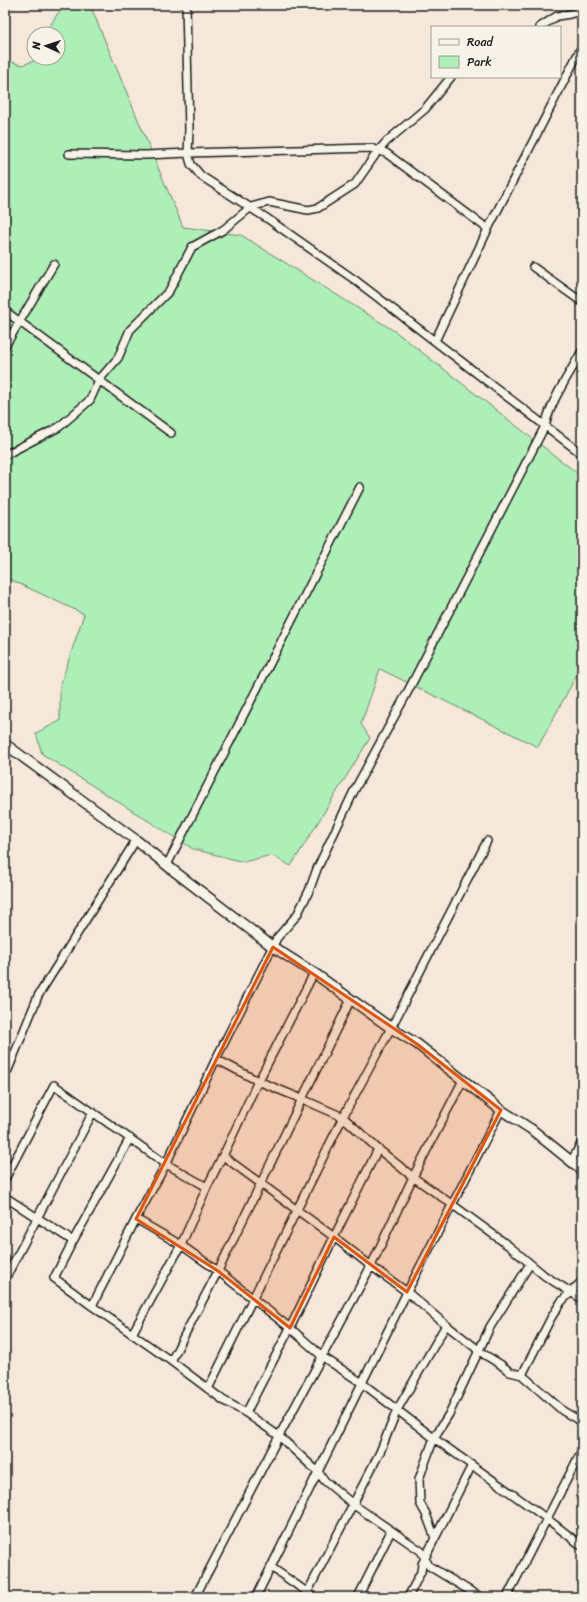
<svg xmlns="http://www.w3.org/2000/svg" width="587" height="1602" viewBox="0 0 587 1602" font-family="Sriracha,sans-serif">
	<style>
		.green { fill: #aeefb8; stroke: #65866a }
		.lines { fill: none; stroke-linecap: round; stroke-linejoin: round }
		.minor-casing { stroke: #1c1c1c; stroke-width: 10 }
		.tertiary-casing { stroke: #1c1c1c; stroke-width: 12 }
		.minor { stroke: #f7f3e8; stroke-width: 7 }
		.tertiary { stroke: #f7f3e8; stroke-width: 9 }
		.marked { fill: #de560d; fill-opacity: 0.2; stroke: #de560d; stroke-width: 3; stroke-linejoin: round }
	</style>
	<rect width="100%" height="100%" fill="#f5e7d9"/>
	<filter id="ink" filterUnits="userSpaceOnUse"><feTurbulence type="fractalNoise" baseFrequency=".025" numOctaves="2"/><feDisplacementMap in="SourceGraphic" scale="8" xChannelSelector="R" yChannelSelector="G"/><feConvolveMatrix kernelMatrix="1 2 1 2 8 2 1 2 1" color-interpolation-filters="sRGB"/></filter>
	<g filter="url(#ink)">
		<path class="green" d="M 72,5 L 90,5 L 183,227 L 241,235 L 396,332 L 582,477 L 582,665 L 538,747 L 380,669 L 361,724 L 370,738 L 291,866 L 271,855 L 244,862 L 193,849 L 42,754 L 36,733 L 60,721 L 60,686 L 84,614 L 5,577 L 5,60 L 22,65 L 37,60 L 37,58 L 58,58 L 58,34 L 45,34 L 58,13 Z"/>
		<g class="lines">
			<g class="minor-casing">
				<path id="minor" d="M 186,5 L 189,130 L 188,153 L 191,164 L 201,176 L 268,219 L 355,280 L 582,454
					M 540,27 L 557,16 L 570,14 L 582,10
					M 69,154 L 146,155 L 188,153 L 371,148 L 378,151 L 387,141 L 425,109 L 451,77
					M 533,267 L 582,302
					M 5,311 L 171,433
					M 435,341 L 488,229 L 582,46
					M 5,346 L 54,264
					M 5,455 L 59,427 L 90,400 L 99,380 L 118,358 L 130,330 L 169,291 L 192,247 L 223,230 L 251,207 L 269,202 L 308,210 L 318,208 L 355,184 L 378,151 L 386,153 L 488,229
					M 167,865 L 360,487
					M 216,1059 L 258,1081
					M 5,1072 L 8,1070 L 38,996 L 136,840
					M 256,1086 L 314,973
					M 501,1110 L 407,1292 L 446,1325 L 485,1355 L 500,1364 L 510,1372 L 522,1375 L 563,1411 L 582,1422
					M 378,1149 L 343,1117 L 391,1028 L 487,841
					M 571,1162 L 582,1142
					M 5,1179 L 54,1085 L 166,1164 L 216,1059 L 277,938 L 297,915 L 309,891 L 317,869 L 354,791 L 407,693 L 545,426 C 551,400 569,375 582,351
					M 207,1187 L 224,1153
					M 5,1197 L 73,1241 L 130,1138
					M 73,1241 L 54,1278 L 92,1306
					M 5,1279 L 93,1112
					M 132,1334 L 181,1245 L 136,1219 L 92,1306 L 171,1361 L 218,1271 L 181,1245 L 207,1187 L 166,1164 L 136,1219
					M 171,1361 L 223,1400 L 246,1413 L 279,1436 L 318,1472 L 325,1481 L 354,1505 L 421,1551 L 429,1566 L 480,1597
					M 522,1375 L 551,1318 L 561,1302 L 582,1281
					M 208,1389 L 343,1117 L 302,1099 L 351,999
					M 246,1413 L 290,1328 L 334,1237 L 371,1266 L 407,1292 L 362,1383 L 435,1439 L 546,1518 L 582,1546
					M 435,1538 L 426,1514 L 420,1503 L 419,1479 L 434,1438 L 449,1414 L 490,1327 L 530,1264
					M 271,1567 L 362,1383 L 323,1357 L 290,1328 L 218,1271 L 302,1099 L 258,1081 L 223,1156 L 334,1237 L 378,1149 L 413,1177 L 453,1205 L 509,1246 L 545,1276 L 582,1299
					M 195,1597 L 279,1436 L 371,1266 L 413,1177 L 463,1080
					M 256,1597 L 271,1567 L 314,1597
					M 305,1597 L 380,1452 L 397,1410 L 446,1325
					M 358,1597 L 391,1531
					M 408,1597 L 421,1572 L 422,1564 L 472,1465
					M 507,1597 L 582,1450"/>
			</g>
			<g class="tertiary-casing">
				<path id="tertiary" d="M 5,744 L 136,840 L 174,871 L 273,947 L 314,973 L 391,1028 L 417,1044 L 501,1110 L 531,1129 L 582,1170"/>
			</g>
			<use href="#minor" class="minor"/>
			<use href="#tertiary" class="tertiary"/>
		</g>
	</g>
	<path class="marked" d="M 273,947 L 417,1044 L 501,1110 L 407,1292 L 334,1237 L 290,1328 L 218,1271 L 136,1219 Z"/>
	<rect width="587" height="1602" fill="none" stroke="#f7f3e8" stroke-width="20"/>
	<rect x="10" y="10" width="567" height="1582" fill="none" stroke="#1c1c1c" stroke-width="1.5" filter="url(#ink)"/>
	<rect x="431" y="26" width="130" height="52" fill="#f7f3e8" stroke="#9f9d96"/>
	<rect x="439" y="39" width="20" height="6" fill="#f7f3e8" stroke="#9f9d96"/>
	<text x="467" y="46" font-size="12" fill="#1c1c1c">Road</text>
	<rect x="439" y="56" width="20" height="12" fill="#aeefb8" stroke="#9f9d96"/>
	<text x="467" y="66" font-size="12" fill="#1c1c1c">Park</text>
	<g transform="translate(46 46) rotate(273)"><circle r="19" fill="#f7f3e8" stroke="#9f9d96"/>
	<path d="M0-3L7 15L0 10L-7 15Z" fill="#1c1c1c"/>
	<text y="-6" font-size="11" font-weight="bold" text-anchor="middle" fill="#1c1c1c">N</text>
	</g>
</svg>
